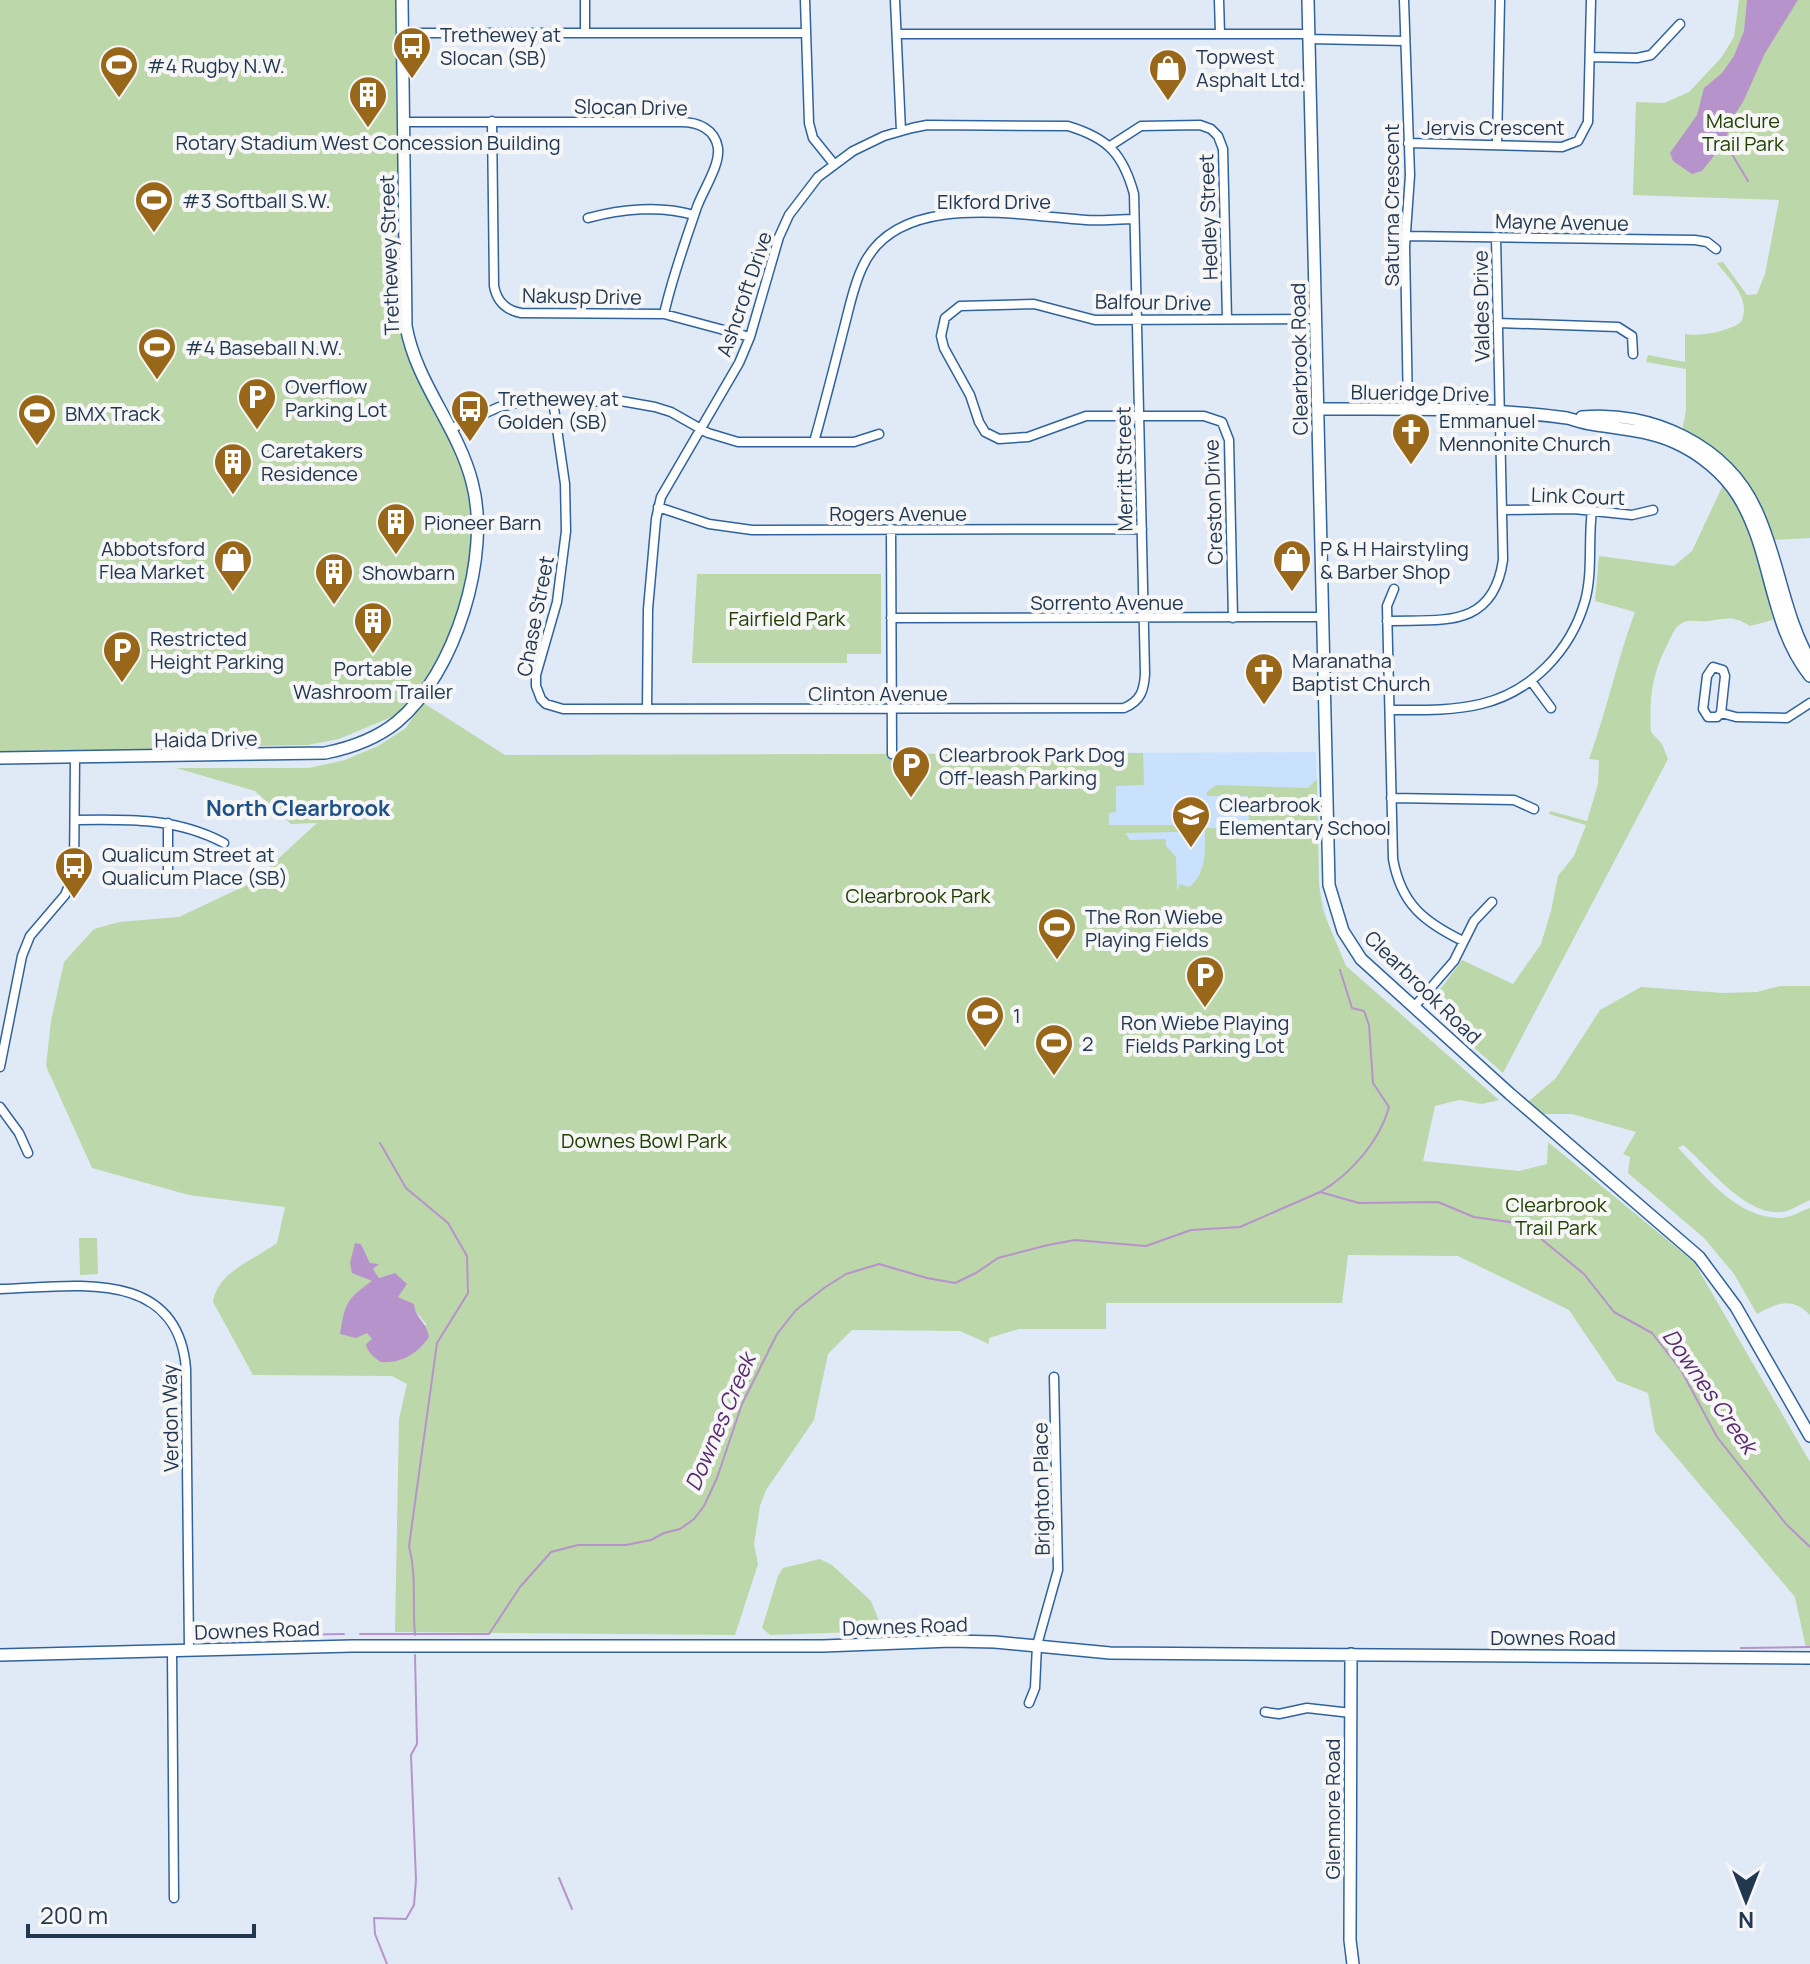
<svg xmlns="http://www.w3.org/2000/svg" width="1810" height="1964" viewBox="0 0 1810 1964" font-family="Manrope,sans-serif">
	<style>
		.built { fill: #cae1fd }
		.green { fill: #bcd7a9; fill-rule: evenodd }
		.water { fill: #b793cc }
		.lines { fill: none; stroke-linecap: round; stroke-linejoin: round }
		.stream { stroke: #b793cc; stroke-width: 2 }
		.street-casing { stroke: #30639b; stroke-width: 11 }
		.secondary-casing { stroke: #30639b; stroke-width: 14 }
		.street { stroke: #fff; stroke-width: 8 }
		.secondary { stroke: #fff; stroke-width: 11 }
		.labels { text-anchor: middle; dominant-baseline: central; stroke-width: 8; stroke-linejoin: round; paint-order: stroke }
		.poi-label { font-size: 20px; fill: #223851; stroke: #f6f6f6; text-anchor: start }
		.street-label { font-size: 20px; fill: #223851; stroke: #f6f6f6 }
		.park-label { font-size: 20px; fill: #214000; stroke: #f6f6f6 }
		.neighbourhood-label { font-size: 22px; font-weight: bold; fill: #1e5188; stroke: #f6f6f6 }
		.water-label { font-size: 22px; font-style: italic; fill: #582a6f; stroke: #f6f6f6 }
	</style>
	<rect width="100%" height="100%" fill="#e0eaf7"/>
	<path class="built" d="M 1316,752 L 1319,885 L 1328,924 L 1131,925 L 1058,753 Z"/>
	<path class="green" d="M 0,0 L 395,0 L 400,316 L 407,355 L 459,457 L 468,485 L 472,510 L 470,557 L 455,622 L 438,666 L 401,713 L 339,739 L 308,745 L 209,747 L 82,756 L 0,757 Z
		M 1739,0 L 1810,0 L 1810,538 L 1773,540 C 1755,482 1733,462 1682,431 L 1686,411 L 1686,369 L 1646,362 L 1648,355 L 1685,362 L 1685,334 C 1700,337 1730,331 1741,322 C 1752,299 1730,280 1717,263 L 1723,262 L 1747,295 L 1757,294 L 1765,274 L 1779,200 L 1633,195 L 1636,102 L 1664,103 L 1689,92 L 1721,58 L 1734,37 Z
		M 1723,485 C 1752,524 1761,573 1773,620 L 1750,626 C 1734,616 1727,618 1709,621 C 1698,623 1689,617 1679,625 C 1673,630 1670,640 1666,647 C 1652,675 1649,699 1651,732 L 1662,744 L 1668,759 L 1503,1073 L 1430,1009 L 1429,999 L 1442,987 L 1462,960 L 1513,984 L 1541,944 L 1551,911 L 1558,876 L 1574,856 L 1586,825 L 1549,814 L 1550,811 L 1587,821 L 1598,784 L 1599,760 L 1589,759 C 1607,710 1617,660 1635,612 L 1595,601 L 1599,556 L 1674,566 L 1692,551 Z
		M 697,574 L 881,574 L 881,654 L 847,654 L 847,663 L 692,663 Z
		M 422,702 L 505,755 L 1143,753 L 1144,785 L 1116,786 L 1116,812 L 1109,813 L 1109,825 L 1176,825 L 1179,821 L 1179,832 L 1125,833 L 1130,840 L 1166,839 L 1166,846 L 1176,857 L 1177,891 L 1180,884 L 1189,887 C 1207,874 1205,849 1205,828 L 1249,828 L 1248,796 L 1207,796 L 1207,792 L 1216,785 L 1308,788 L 1317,779 L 1319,885 L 1323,911 L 1346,966 L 1499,1100 L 1482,1104 L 1459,1100 L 1435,1106 L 1423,1161 L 1519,1171 L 1547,1164 L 1548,1142 L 1694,1262 L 1810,1462 L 1810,1648 L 1806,1648 L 1795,1597 L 1655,1432 L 1648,1393 L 1617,1381 L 1569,1310 L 1458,1256 L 1348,1255 L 1342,1303 L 1106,1303 L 1106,1329 L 1019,1329 L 989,1338 L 989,1344 L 960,1331 L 852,1330 L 828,1354 L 814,1420 L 766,1490 L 760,1506 L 754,1544 L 758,1564 L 735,1635 L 395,1632 L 399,1419 L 407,1384 L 392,1376 L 253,1375 L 213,1302 C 217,1272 254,1260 277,1243 L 285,1207 L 189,1195 L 92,1168 L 46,1066 L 51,1021 L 64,962 L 94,929 L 119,922 L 179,917 L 253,882 L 317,823 L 291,824 L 255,791 L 176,768 L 309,768 L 345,760 L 378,746 L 406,728 ZM 355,1243 L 361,1244 L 370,1263 L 377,1265 L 373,1269 L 379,1278 L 395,1273 L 401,1290 L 397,1297 L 408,1302 L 427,1325 L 372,1339 L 367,1332 L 373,1281 Z
		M 1780,986 L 1810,986 L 1810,1200 C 1803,1203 1795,1208 1787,1211 C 1748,1221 1710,1167 1683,1145 L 1678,1148 C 1707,1177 1735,1217 1780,1218 C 1790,1218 1801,1211 1810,1208 L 1810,1315 C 1792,1296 1777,1303 1757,1314 L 1734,1274 L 1704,1238 L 1628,1173 L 1630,1157 L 1623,1154 L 1636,1132 L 1572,1114 L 1543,1114 L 1529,1101 L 1556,1078 L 1600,1010 L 1641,987 L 1723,993 L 1757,992 Z
		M 79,1238 L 97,1238 L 98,1274 L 80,1275 Z
		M 820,1559 L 832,1565 L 871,1601 L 883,1631 L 770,1635 L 762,1628 L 778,1576 L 783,1568 Z"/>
	<path class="water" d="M 1747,0 L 1798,0 L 1765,53 L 1743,102 L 1733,117 L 1725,142 L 1702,171 L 1692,174 L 1673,161 L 1670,153 L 1697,115 L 1704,88 L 1722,73 L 1734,56 L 1744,31 Z
		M 355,1243 L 361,1244 L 370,1263 L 379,1264 L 373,1269 L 379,1278 L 395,1273 L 407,1284 L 398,1297 L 414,1304 C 415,1318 427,1322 429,1337 C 418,1353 401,1364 381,1362 C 375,1358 367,1352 366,1344 L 372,1339 L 367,1333 L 356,1338 L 340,1334 C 345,1304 346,1299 372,1281 L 352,1273 L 350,1263 Z"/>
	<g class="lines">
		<path class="stream" d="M 1724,141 L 1748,181
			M 380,1143 L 406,1188 L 448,1223 L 467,1256 L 468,1293 L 437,1343 L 409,1546 C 417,1577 412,1604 415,1635
			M 1320,1192 C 1350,1175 1380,1141 1389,1107 L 1373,1083 L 1369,1025 L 1364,1011 L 1352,1008 L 1340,970
			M 360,1634 L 489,1634 L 520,1587 L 551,1552 L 578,1545 L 626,1545 L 651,1540 L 664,1533 L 680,1529 L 694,1519 L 704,1506 L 717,1478 L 742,1404 L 777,1334 L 796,1310 L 824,1288 L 846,1274 L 879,1264 L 927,1278 L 955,1283 L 976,1273 L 998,1258 L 1048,1245 L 1075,1240 L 1146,1246 L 1191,1230 L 1240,1227 L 1320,1192 L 1359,1203 L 1438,1202 L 1474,1217 L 1523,1224 L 1584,1274 L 1614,1312 L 1652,1333 L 1681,1370 L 1717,1437 L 1786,1524 L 1810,1547
			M 289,1635 L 344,1634
			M 1741,1648 L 1810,1647
			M 559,1878 L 572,1909
			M 387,1964 L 375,1934 L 374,1918 L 406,1919 L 414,1905 L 416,1880 L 411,1755 L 417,1744 L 415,1655"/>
		<g class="street-casing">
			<path id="street" d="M 585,0 L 585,33
				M 805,0 L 809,123 L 813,138 L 834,164
				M 895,0 L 901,131
				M 1219,0 L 1220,34
				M 1404,0 L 1410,175 L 1405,247 L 1408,410
				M 403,33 L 806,33
				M 897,34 L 1309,34
				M 1309,39 L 1405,41
				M 1590,57 L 1637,58 L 1651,55 L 1680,24
				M 492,121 L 494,286 C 497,302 506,310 521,313 L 664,314 L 750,337
				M 404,122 L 681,122 C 698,122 715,129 718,148 C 720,166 703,190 697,207 C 685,242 672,278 664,314
				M 1408,143 L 1562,147 L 1578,141 L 1588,122 L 1591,0
				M 1497,145 L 1500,0
				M 1110,146 L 1141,126 L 1200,125 L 1211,129 L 1218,136 L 1223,149 L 1227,319
				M 588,218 C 621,209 661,205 694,215
				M 1405,236 L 1695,240 L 1707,242 L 1716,249
				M 1498,323 L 1618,327 L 1632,336 L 1633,354
				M 553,401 L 565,484 L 566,531 L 557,602 L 536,675 L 536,686 L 541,699 L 546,704 L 563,709 L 1124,708 C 1141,701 1144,690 1145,674 L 1134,194 C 1123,154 1108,138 1068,126 L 927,125 L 912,128 L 884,136 L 853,151 L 818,177 L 789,215 L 779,237 L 750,337 L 739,363 L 661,497 L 656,519 L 648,609 L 647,709
				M 450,429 L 499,407 L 517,403 L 621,401 L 655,407 L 671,412 L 708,433 L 738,442 L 854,442 L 879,434
				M 814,442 C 825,403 835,363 845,324 C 850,305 854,284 863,266 C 898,190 1019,216 1086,220 C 1102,221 1118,219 1134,219
				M 658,507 L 709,524 L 752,530 L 1142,529
				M 1502,510 L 1574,509 L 1632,515 L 1653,510
				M 891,529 L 892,754
				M 1394,589 L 1387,606 L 1393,859 C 1401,904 1424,922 1463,941
				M 891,618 L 1323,617
				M 1233,618 L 1229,440 L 1222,422 L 1204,416 L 1086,416 L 1028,437 L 999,439 L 985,432 L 979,422 L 970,395 L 944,348 L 941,336 L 945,318 L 960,306 L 1034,304 L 1095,320 L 1316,319
				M 1387,621 C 1441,619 1493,630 1503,560 L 1496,237
				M 1531,681 L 1551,708
				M 1390,710 C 1419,710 1452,711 1481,704 C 1532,692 1571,650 1585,601 C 1593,572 1588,540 1592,510
				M 1721,713 L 1725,676 L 1723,670 L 1713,667 L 1707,676 L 1703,709 L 1708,717 L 1717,717 L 1721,713 L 1736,717 L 1787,718 L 1810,703
				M 1391,798 L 1514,800 L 1534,809
				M 76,820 C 129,819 177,818 224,843
				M 168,869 L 168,823
				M 1414,1007 L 1454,961 L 1474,921 L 1492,902
				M 0,1067 L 22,956 L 30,936 L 65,895 L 74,874 L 75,758
				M 0,1107 L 19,1133 L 28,1153
				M 0,1289 C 72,1287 178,1266 186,1369 L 189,1650
				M 172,1651 L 174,1898
				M 1029,1703 L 1035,1688 L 1037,1645 L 1058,1570 L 1054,1377
				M 1265,1712 L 1279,1714 L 1307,1708 L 1351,1713"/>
		</g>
		<g class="secondary-casing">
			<path id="secondary" d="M 1308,0 L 1329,885 L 1343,931 L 1361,959 L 1510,1094 L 1699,1257 L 1736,1307 L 1810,1436
				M 1318,409 C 1400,409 1486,407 1567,418 C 1575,420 1583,423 1591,424 C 1620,429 1647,430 1674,442 C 1699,453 1724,473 1738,496 C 1773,552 1768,623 1810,676
				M 1582,417 C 1652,410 1727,446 1756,510 C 1779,559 1783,614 1810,661
				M 0,758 L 325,753 C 350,748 376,739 397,722 C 455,674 492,555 472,482 C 458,427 416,383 406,326 L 402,0
				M 1351,1654 L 1350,1940 L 1353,1964
				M 0,1655 L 352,1646 L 823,1646 L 951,1641 L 995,1642 L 1110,1653 L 1810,1658"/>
		</g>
		<use href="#street" class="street"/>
		<use href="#secondary" class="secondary"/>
	</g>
	<defs>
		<g id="bus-pin" transform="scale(2)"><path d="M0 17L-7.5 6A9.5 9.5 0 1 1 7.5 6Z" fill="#98671a" stroke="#f6f6f6"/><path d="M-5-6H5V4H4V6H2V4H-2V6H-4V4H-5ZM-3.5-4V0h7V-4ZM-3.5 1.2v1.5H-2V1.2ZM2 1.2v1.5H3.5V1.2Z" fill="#fff"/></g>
		<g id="stadium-pin" transform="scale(2)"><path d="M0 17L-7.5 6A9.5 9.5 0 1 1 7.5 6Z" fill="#98671a" stroke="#f6f6f6"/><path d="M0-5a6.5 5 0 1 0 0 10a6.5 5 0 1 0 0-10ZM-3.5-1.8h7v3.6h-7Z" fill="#fff"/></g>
		<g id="shop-pin" transform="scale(2)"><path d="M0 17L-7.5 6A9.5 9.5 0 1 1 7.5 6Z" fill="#98671a" stroke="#f6f6f6"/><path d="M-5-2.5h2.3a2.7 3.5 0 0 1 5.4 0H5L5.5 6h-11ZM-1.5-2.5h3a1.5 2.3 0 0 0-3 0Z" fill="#fff"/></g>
		<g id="building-pin" transform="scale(2)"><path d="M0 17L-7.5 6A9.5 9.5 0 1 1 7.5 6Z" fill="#98671a" stroke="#f6f6f6"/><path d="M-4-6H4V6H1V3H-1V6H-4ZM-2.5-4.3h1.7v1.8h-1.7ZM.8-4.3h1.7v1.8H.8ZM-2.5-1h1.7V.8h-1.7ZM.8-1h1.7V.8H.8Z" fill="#fff"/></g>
		<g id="parking-pin" transform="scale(2)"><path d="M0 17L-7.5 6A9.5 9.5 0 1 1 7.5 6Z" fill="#98671a" stroke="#f6f6f6"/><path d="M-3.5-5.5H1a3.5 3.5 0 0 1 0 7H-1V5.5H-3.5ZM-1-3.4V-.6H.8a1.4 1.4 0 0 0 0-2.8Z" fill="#fff"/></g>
		<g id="church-pin" transform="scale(2)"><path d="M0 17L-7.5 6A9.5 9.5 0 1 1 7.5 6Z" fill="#98671a" stroke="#f6f6f6"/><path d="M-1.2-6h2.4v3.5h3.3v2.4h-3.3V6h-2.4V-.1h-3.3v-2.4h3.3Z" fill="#fff"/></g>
		<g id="school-pin" transform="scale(2)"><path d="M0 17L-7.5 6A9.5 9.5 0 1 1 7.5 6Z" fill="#98671a" stroke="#f6f6f6"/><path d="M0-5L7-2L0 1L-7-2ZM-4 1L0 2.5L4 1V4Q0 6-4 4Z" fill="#fff"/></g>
	</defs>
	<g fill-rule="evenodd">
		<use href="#bus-pin" x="412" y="46"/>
		<use href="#stadium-pin" x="119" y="65"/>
		<use href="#shop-pin" x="1168" y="68"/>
		<use href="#building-pin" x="368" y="95"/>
		<use href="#stadium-pin" x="154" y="200"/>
		<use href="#stadium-pin" x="157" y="347"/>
		<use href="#parking-pin" x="257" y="397"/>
		<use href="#bus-pin" x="470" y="409"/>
		<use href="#stadium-pin" x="37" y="413"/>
		<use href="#church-pin" x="1411" y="432"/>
		<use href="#building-pin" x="233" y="462"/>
		<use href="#building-pin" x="396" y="522"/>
		<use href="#shop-pin" x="233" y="559"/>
		<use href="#shop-pin" x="1292" y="559"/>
		<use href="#building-pin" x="334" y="572"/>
		<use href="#building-pin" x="373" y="621"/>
		<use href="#parking-pin" x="122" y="650"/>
		<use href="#church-pin" x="1264" y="672"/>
		<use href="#parking-pin" x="911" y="765"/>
		<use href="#school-pin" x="1191" y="815"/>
		<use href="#bus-pin" x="74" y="866"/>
		<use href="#stadium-pin" x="1057" y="927"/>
		<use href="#parking-pin" x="1205" y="975"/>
		<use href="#stadium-pin" x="985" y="1015"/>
		<use href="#stadium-pin" x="1054" y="1043"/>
	</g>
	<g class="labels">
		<g class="poi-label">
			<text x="440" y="34">Trethewey at<tspan x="440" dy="23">Slocan (SB)</tspan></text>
			<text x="1196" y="56">Topwest<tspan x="1196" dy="23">Asphalt Ltd.</tspan></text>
			<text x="147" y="65">#4 Rugby N.W.</text>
			<text x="368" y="142" text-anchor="middle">Rotary Stadium West Concession Building</text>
			<text x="182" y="200">#3 Softball S.W.</text>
			<text x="185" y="347">#4 Baseball N.W.</text>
			<text x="285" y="386">Overflow<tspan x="285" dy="23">Parking Lot</tspan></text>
			<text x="498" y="398">Trethewey at<tspan x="498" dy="23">Golden (SB)</tspan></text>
			<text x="65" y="413">BMX Track</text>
			<text x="1439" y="420">Emmanuel<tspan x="1439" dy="23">Mennonite Church</tspan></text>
			<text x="261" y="450">Caretakers<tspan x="261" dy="23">Residence</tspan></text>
			<text x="424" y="522">Pioneer Barn</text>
			<text x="205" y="548" text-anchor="end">Abbotsford<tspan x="205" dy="23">Flea Market</tspan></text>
			<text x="1320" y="548">P &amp; H Hairstyling<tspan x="1320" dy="23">&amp; Barber Shop</tspan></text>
			<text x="362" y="572">Showbarn</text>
			<text x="150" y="638">Restricted<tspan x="150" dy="23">Height Parking</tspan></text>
			<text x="1292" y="660">Maranatha<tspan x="1292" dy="23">Baptist Church</tspan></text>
			<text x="373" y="668" text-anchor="middle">Portable<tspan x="373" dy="23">Washroom Trailer</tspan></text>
			<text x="939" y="754">Clearbrook Park Dog<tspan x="939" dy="23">Off-leash Parking</tspan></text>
			<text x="1219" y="804">Clearbrook<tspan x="1219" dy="23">Elementary School</tspan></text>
			<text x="102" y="854">Qualicum Street at<tspan x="102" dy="23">Qualicum Place (SB)</tspan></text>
			<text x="1085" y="916">The Ron Wiebe<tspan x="1085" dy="23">Playing Fields</tspan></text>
			<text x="1013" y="1015">1</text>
			<text x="1205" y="1022" text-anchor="middle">Ron Wiebe Playing<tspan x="1205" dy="23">Fields Parking Lot</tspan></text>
			<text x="1082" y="1043">2</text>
		</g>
		<g class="street-label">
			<text transform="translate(631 107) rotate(1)">Slocan Drive</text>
			<text x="1493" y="127">Jervis Crescent</text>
			<text x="994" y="201">Elkford Drive</text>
			<text transform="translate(1391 205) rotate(-90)">Saturna Crescent</text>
			<text transform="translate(1208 217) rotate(-92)">Hedley Street</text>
			<text transform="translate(1562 222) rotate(1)">Mayne Avenue</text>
			<text transform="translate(389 255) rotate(-92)">Trethewey Street</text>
			<text transform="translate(744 294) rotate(-71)">Ashcroft Drive</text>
			<text transform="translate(582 296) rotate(1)">Nakusp Drive</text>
			<text transform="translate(1153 302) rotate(1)">Balfour Drive</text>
			<text transform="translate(1481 306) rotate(-91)">Valdes Drive</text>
			<text transform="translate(1299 359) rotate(-91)">Clearbrook Road</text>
			<text transform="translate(1420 393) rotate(1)">Blueridge Drive</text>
			<text transform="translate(1124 469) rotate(-91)">Merritt Street</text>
			<text transform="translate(1578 496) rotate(2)">Link Court</text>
			<text transform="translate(1213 502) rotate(-92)">Creston Drive</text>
			<text x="898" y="513">Rogers Avenue</text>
			<text x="1107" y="602">Sorrento Avenue</text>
			<text transform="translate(535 616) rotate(-79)">Chase Street</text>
			<text x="878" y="693">Clinton Avenue</text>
			<text transform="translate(206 739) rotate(-1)">Haida Drive</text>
			<text transform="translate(1423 987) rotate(44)">Clearbrook Road</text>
			<text transform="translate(170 1418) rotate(-91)">Verdon Way</text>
			<text transform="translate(1041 1489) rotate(-91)">Brighton Place</text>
			<text transform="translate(905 1626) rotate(-2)">Downes Road</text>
			<text transform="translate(257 1630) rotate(-2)">Downes Road</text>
			<text x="1553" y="1637">Downes Road</text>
			<text transform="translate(1332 1809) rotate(-90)">Glenmore Road</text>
		</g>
		<g class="park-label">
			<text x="1743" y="120">Maclure<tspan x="1743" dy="23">Trail Park</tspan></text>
			<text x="787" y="618">Fairfield Park</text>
			<text x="918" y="895">Clearbrook Park</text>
			<text x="644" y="1140">Downes Bowl Park</text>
			<text x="1556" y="1204">Clearbrook<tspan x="1556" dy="23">Trail Park</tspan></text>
		</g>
		<g class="neighbourhood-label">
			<text x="298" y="808">North Clearbrook</text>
		</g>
		<g class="water-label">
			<text transform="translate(1710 1391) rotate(55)">Downes Creek</text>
			<text transform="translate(720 1422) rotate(-67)">Downes Creek</text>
		</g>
	</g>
	<g transform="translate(1746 1900) rotate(180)" stroke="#f6f6f6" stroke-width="6" paint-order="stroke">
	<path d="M0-6L14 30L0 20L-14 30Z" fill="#223851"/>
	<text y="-12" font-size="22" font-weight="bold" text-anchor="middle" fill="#223851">N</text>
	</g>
	<path d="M28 1924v12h226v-12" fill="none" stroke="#223851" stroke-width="4"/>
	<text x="40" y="1924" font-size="24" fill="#223851" stroke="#f6f6f6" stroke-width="6" paint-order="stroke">200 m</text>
</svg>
